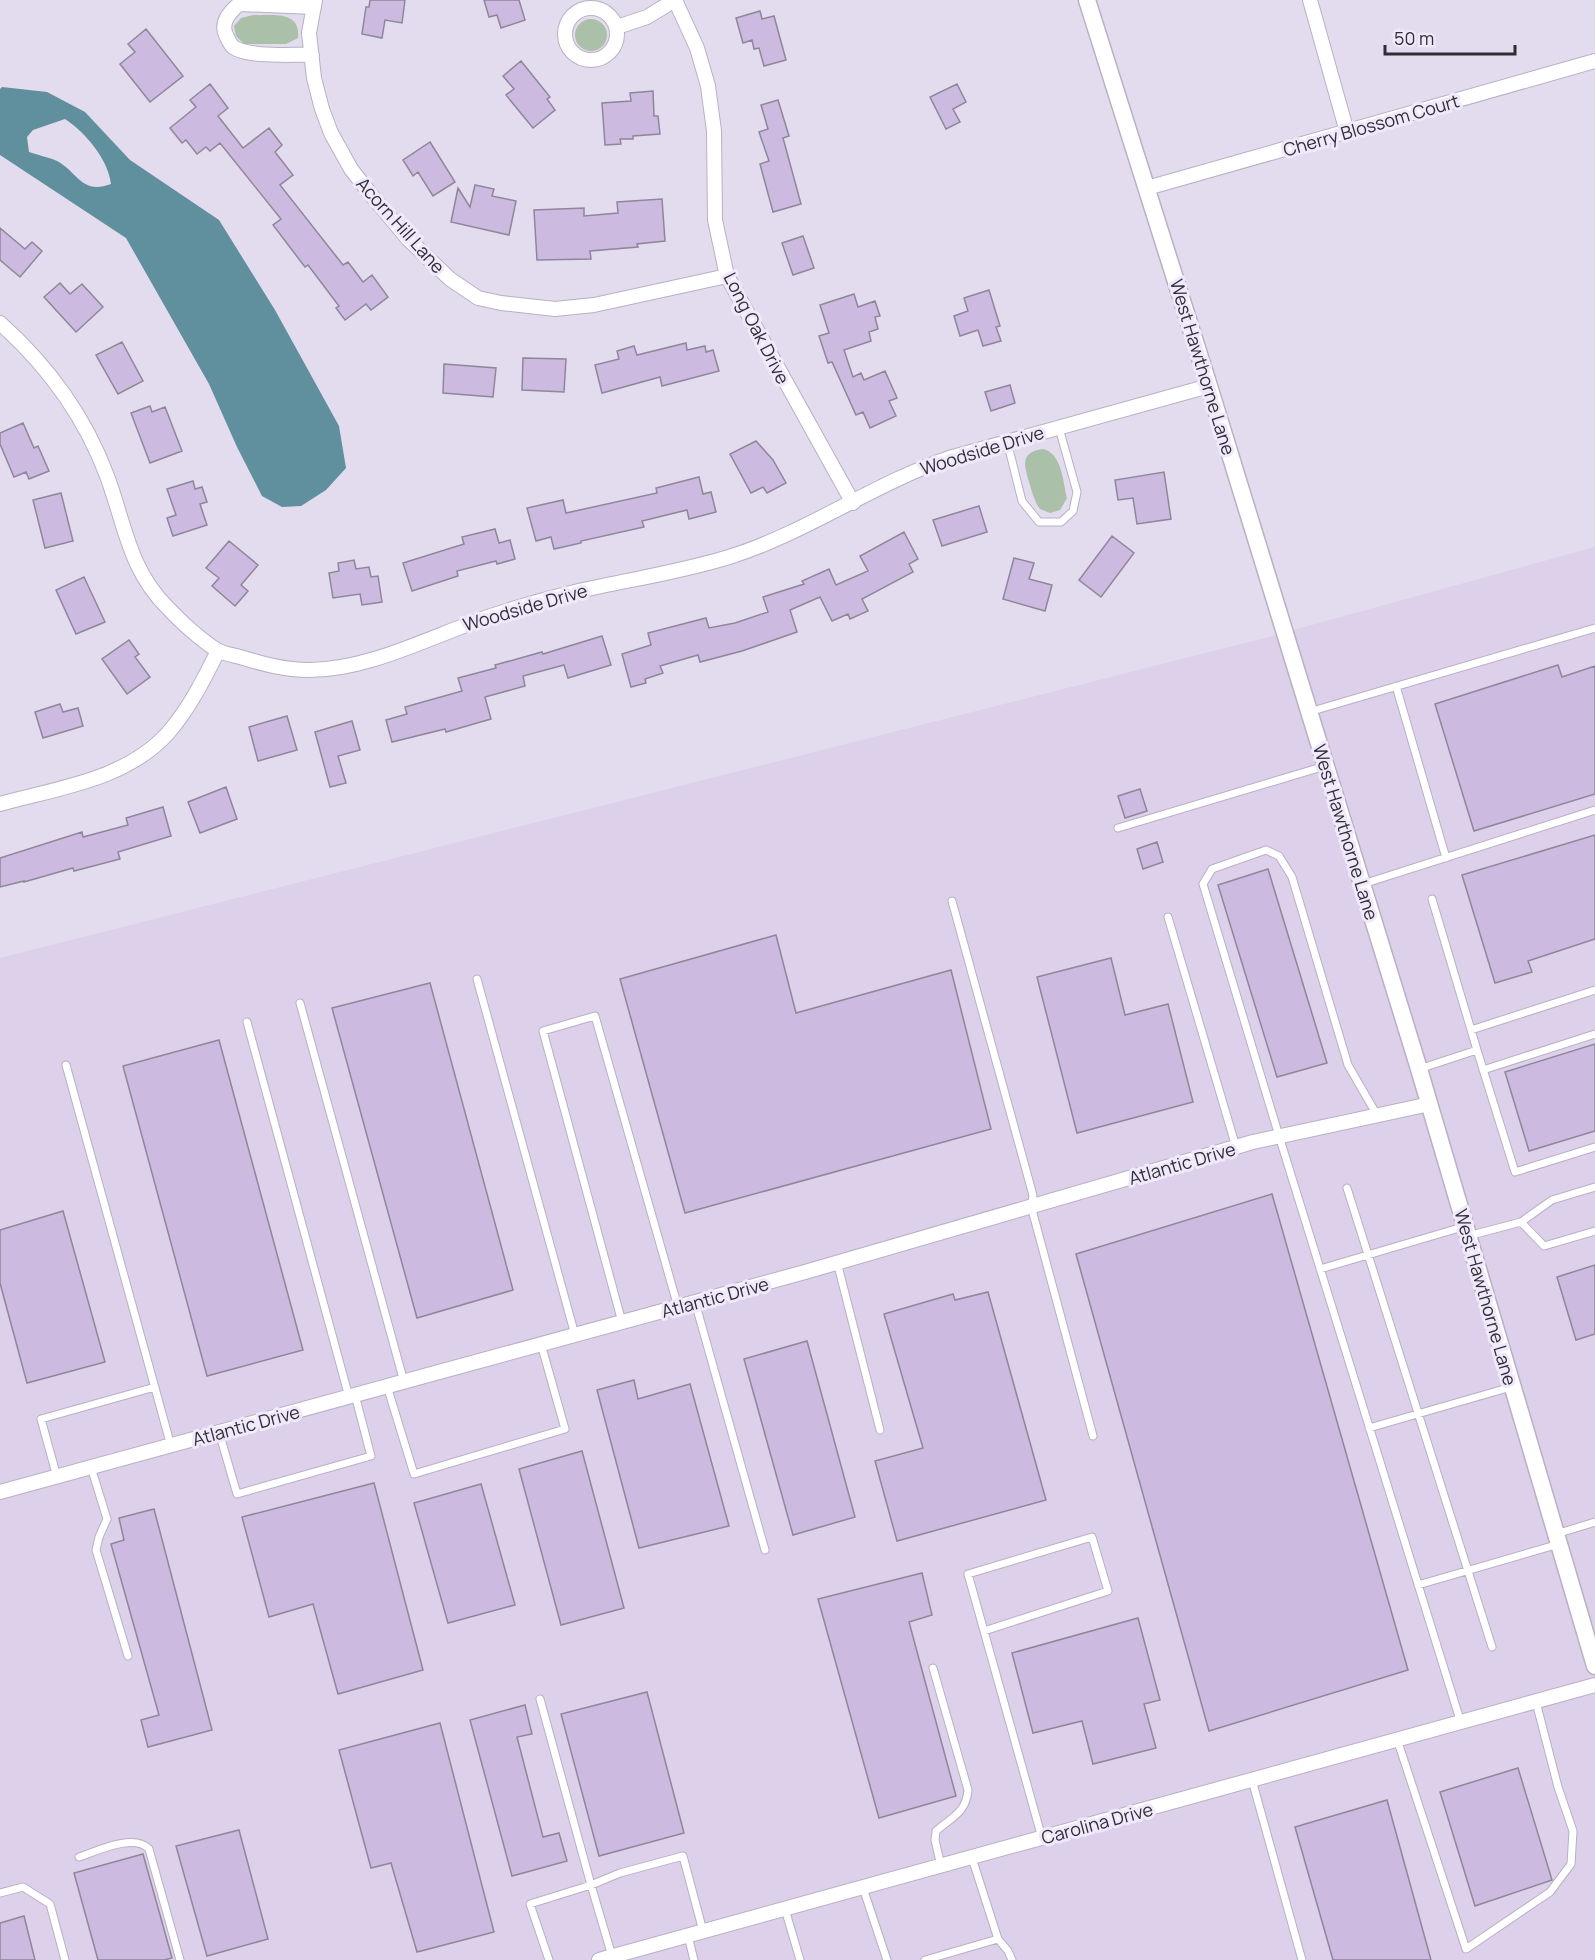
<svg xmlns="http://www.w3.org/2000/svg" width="1595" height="1960" viewBox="0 0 1595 1960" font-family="Manrope,sans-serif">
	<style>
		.built { fill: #dcd0ea }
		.green { fill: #abc0a8 }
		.water { fill: #608f9e; fill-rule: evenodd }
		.building { fill: #ccbae0; stroke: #8f8799; stroke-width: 1.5 }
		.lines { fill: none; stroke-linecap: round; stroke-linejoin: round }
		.service-casing { stroke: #b9b0c3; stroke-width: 9 }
		.minor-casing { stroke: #b9b0c3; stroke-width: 16 }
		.tertiary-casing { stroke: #b9b0c3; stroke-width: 19 }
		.service { stroke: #fff; stroke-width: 7 }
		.minor { stroke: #fff; stroke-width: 14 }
		.tertiary { stroke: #fff; stroke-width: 16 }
		.labels { text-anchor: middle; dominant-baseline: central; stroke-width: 6; stroke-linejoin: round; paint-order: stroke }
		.street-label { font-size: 18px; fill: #312d35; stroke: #f0e8fb }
	</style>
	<rect width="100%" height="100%" fill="#e3dbee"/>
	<path class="built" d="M 1595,547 L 1595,1960 L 0,1960 L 0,958 L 1265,638 Z"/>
	<path class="green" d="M 253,15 C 272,16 301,10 298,38 L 286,44 L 244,44 L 236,36 L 234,26 L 241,18 Z
		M575 35a16 16 0 1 1 32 0a16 16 0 1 1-32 0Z
		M 1043,449 C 1062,453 1063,482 1067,498 L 1060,510 L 1050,513 L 1040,509 C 1034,501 1032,491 1029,482 C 1024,465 1020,452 1043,449 Z"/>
	<path class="water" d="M 2,87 L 47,92 L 85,112 L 130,160 L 219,220 L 275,310 L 339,426 L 346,468 L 326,490 L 301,506 L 282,507 L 262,496 L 237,447 L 209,384 L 126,238 L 0,155 L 0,89 ZM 65,119 C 86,133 108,159 111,184 C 81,195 78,172 57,161 C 48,157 37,155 29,152 L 27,137 L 33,130 Z"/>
	<path class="building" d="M 370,0 L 405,0 L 402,23 L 385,20 L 382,38 L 362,34 L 366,7 L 369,7 Z
		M 484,0 L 519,0 L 525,20 L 501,28 L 497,15 L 489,17 Z
		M 760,11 L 762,19 L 774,16 L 786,60 L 764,66 L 759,48 L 754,49 L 752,40 L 743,43 L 736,18 Z
		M 146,29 L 183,76 L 150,102 L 120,64 L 135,52 L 128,44 Z
		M 521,61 L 550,97 L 547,99 L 555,110 L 533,128 L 506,95 L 514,89 L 503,76 Z
		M 210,84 L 228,108 L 218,116 L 243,148 L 269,128 L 282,145 L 275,152 L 293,175 L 280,185 L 343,265 L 348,262 L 363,282 L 372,275 L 388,297 L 371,310 L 366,304 L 345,320 L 336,308 L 339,306 L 308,265 L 305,267 L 273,225 L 281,219 L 220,143 L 210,151 L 206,147 L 197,154 L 186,140 L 182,143 L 170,128 L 196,107 L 190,100 Z
		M 957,84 L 966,102 L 953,109 L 960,122 L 946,129 L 930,97 Z
		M 653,91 L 654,116 L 658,116 L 660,134 L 633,136 L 633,139 L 620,139 L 621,144 L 605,145 L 602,103 L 631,101 L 630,93 Z
		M 778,100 L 789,136 L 783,138 L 801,204 L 773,212 L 760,164 L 769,161 L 759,132 L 768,129 L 761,105 Z
		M 430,142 L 455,182 L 433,196 L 418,172 L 413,176 L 403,160 Z
		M 475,185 L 494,189 L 492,196 L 516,201 L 509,235 L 451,222 L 458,188 L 470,207 Z
		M 662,199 L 665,241 L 637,244 L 638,247 L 590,251 L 591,259 L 537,260 L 534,210 L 584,208 L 584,216 L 618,213 L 617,202 Z
		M 0,228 L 25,249 L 32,242 L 42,251 L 20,277 L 0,260 Z
		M 803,236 L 814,268 L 793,275 L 782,243 Z
		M 60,283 L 70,294 L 82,284 L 103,307 L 76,332 L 44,297 Z
		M 989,290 L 1000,326 L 996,327 L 1001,341 L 983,346 L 978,330 L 960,336 L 954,316 L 968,311 L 964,298 Z
		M 854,294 L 858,307 L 875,301 L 880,316 L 875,317 L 878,329 L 869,332 L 871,341 L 844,350 L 853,377 L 861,373 L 864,380 L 885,371 L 897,398 L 889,401 L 896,416 L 870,428 L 863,412 L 856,415 L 832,362 L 828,363 L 819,336 L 829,333 L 820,305 Z
		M 122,342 L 143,381 L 118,394 L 96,355 Z
		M 686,343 L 687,350 L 705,346 L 706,352 L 713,350 L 719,371 L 662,386 L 660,377 L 602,393 L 595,365 L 619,359 L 617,351 L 634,346 L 637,355 Z
		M 523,358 L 566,359 L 564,392 L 522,390 Z
		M 444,364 L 496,368 L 493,397 L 443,393 Z
		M 1010,385 L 1015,403 L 991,411 L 985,392 Z
		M 150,406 L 152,412 L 165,407 L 182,451 L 150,463 L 131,413 Z
		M 23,423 L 34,448 L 38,446 L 49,471 L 29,479 L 26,472 L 14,477 L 0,444 L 0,433 Z
		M 756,441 L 773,460 L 786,483 L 767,493 L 763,487 L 751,493 L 730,454 Z
		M 1164,472 L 1171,519 L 1137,524 L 1133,498 L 1118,500 L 1115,480 Z
		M 699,477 L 703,494 L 711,492 L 716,512 L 689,519 L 687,510 L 642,521 L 644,527 L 581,541 L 581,543 L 554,549 L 551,537 L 536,541 L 527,508 L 563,500 L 566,513 L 657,493 L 656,488 Z
		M 193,481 L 195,489 L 202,487 L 207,502 L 200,504 L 207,525 L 173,536 L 167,518 L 176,515 L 167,489 Z
		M 61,493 L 73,541 L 45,548 L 33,500 Z
		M 979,506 L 987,532 L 942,546 L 933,520 Z
		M 495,529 L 499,543 L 510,540 L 515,559 L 497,564 L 496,561 L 457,571 L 458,576 L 412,591 L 403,563 L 464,544 L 462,537 Z
		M 904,532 L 918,559 L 909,564 L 913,572 L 862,599 L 868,611 L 850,619 L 848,614 L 832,621 L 820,597 L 790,610 L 797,632 L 742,651 L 700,662 L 698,655 L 660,666 L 663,673 L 645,679 L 646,683 L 631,687 L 622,654 L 651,645 L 648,633 L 706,618 L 709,628 L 735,623 L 768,612 L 763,597 L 804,584 L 802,581 L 829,569 L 836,585 L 868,571 L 860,556 Z
		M 1112,536 L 1134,553 L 1101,597 L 1079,580 Z
		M 229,541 L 258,565 L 241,585 L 248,591 L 235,606 L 212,586 L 219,578 L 206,568 Z
		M 1014,558 L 1034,563 L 1029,579 L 1052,585 L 1045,611 L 1003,599 Z
		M 354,560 L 356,569 L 369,567 L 371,577 L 378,576 L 382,602 L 362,605 L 360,594 L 333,598 L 329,573 L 339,571 L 338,563 Z
		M 84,577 L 105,622 L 76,634 L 56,590 Z
		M 602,636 L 611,665 L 568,678 L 564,665 L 523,676 L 525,686 L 485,697 L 491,719 L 446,732 L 445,729 L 392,742 L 386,720 L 407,714 L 405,707 L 462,691 L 458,678 L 496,668 L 495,665 L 542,652 L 543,654 Z
		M 129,640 L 139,654 L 135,657 L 150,677 L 127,694 L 102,659 Z
		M 1558,665 L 1562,677 L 1595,666 L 1595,794 L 1474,831 L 1435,704 Z
		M 60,704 L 63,712 L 78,708 L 83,726 L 43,738 L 35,712 Z
		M 287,716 L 297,750 L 258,761 L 249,727 Z
		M 352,721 L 360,750 L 338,756 L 346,783 L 330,787 L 315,732 Z
		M 226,787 L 237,819 L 200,833 L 188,802 Z
		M 1140,789 L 1147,811 L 1125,818 L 1118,796 Z
		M 163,807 L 171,836 L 118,852 L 120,859 L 74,871 L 73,868 L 24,882 L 24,881 L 0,887 L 0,858 L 82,832 L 83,837 L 128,825 L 126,818 Z
		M 1595,835 L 1595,939 L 1528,961 L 1532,972 L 1495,983 L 1462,875 Z
		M 1157,842 L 1163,862 L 1143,869 L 1137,849 Z
		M 1268,869 L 1327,1063 L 1277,1077 L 1218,885 Z
		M 776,935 L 796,1013 L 951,970 L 991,1129 L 685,1213 L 620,979 Z
		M 1111,958 L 1125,1015 L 1168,1004 L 1193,1102 L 1077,1133 L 1037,977 Z
		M 430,983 L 513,1290 L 417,1318 L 332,1008 Z
		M 219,1040 L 303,1350 L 207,1376 L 123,1066 Z
		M 1595,1044 L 1595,1131 L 1529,1151 L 1505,1072 Z
		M 1272,1194 L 1408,1670 L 1209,1731 L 1076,1254 Z
		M 63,1211 L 105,1362 L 27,1383 L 0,1283 L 0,1230 Z
		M 1595,1265 L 1595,1334 L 1576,1340 L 1557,1277 Z
		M 988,1292 L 1046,1500 L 897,1541 L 875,1461 L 923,1448 L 884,1314 L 953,1294 L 955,1300 Z
		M 807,1341 L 855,1517 L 793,1535 L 744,1359 Z
		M 634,1380 L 638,1399 L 690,1384 L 729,1526 L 639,1548 L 597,1390 Z
		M 582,1451 L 624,1608 L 561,1625 L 519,1469 Z
		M 374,1483 L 423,1670 L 338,1694 L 313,1604 L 269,1617 L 242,1517 Z
		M 481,1484 L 515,1605 L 448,1623 L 414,1503 Z
		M 154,1509 L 212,1730 L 148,1747 L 141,1720 L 159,1715 L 111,1544 L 124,1540 L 119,1518 Z
		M 922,1573 L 932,1615 L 909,1622 L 956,1796 L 879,1818 L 818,1599 Z
		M 1138,1618 L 1160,1700 L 1144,1704 L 1156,1748 L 1093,1764 L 1082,1721 L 1033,1733 L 1012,1653 Z
		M 647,1692 L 684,1833 L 599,1856 L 561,1714 Z
		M 525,1705 L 532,1734 L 517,1737 L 543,1837 L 559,1833 L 567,1861 L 512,1876 L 470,1720 Z
		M 440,1723 L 494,1932 L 417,1952 L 391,1863 L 371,1868 L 339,1750 Z
		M 1518,1768 L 1552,1880 L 1475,1906 L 1440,1792 Z
		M 1387,1800 L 1431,1960 L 1333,1960 L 1295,1827 Z
		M 239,1830 L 268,1939 L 207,1956 L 176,1846 Z
		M 143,1854 L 172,1958 L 164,1960 L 98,1960 L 74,1873 Z
		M 24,1916 L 35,1960 L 0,1960 L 0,1923 Z"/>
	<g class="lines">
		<g class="service-casing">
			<path id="service" d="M 1007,441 L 1022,501 L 1039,522 L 1061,522 L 1073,511 L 1077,492 L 1059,428
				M 1396,686 L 1446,858
				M 1309,712 L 1595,628
				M 1118,828 L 1325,766
				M 1363,884 L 1595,810
				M 952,901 L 1031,1188 L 1033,1196 L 1031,1206 L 1093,1436
				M 1168,917 L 1236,1147
				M 477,979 L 575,1335
				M 300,1003 L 404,1382
				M 247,1022 L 349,1397
				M 1471,1030 L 1595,990
				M 1477,1050 L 1515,1172 L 1595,1147
				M 66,1065 L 171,1446
				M 1419,1069 L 1477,1050 L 1432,899
				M 1483,1070 L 1595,1034
				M 1377,1115 L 1348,1065 L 1292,877 L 1279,856 L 1266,850 L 1212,869 L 1203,884 L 1279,1136 L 1461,1723
				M 1347,1188 L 1492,1647
				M 1521,1222 L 1544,1246 L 1595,1231
				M 1468,1236 L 1521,1222 L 1552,1200 L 1595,1187
				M 837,1262 L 880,1430
				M 1320,1269 L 1466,1226
				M 695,1302 L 765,1550
				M 622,1322 L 543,1031 L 595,1016 L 678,1307
				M 387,1386 L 414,1474 L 565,1429 L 541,1344
				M 1369,1428 L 1511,1387
				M 219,1432 L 237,1494 L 371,1456 L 355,1395
				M 91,1467 L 107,1519 L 99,1537 L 96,1550 L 128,1656
				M 57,1477 L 41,1419 L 155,1387
				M 1556,1534 L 1595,1522
				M 1418,1585 L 1559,1544
				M 984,1631 L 1108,1591 L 1092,1537 L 968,1574 L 1042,1838
				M 933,1668 L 968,1790 C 966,1813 952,1817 936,1831 L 935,1840 L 941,1866
				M 540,1699 L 591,1885 L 620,1873 L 683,1856 L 703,1931
				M 1397,1739 L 1466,1949 L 1550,1892 L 1571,1864 L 1573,1831 L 1558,1787 L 1536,1702
				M 1252,1780 L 1302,1960
				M 79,1857 C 97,1851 134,1833 149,1849 L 180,1960
				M 972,1858 L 998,1939
				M 863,1888 L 887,1960
				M 0,1893 L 23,1887 L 50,1904 L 65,1960
				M 785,1909 L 800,1960
				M 688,1936 L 694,1960
				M 549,1960 L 530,1904 L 591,1885 L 612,1956
				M 925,1960 L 998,1939 L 1008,1951 L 1012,1960"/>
		</g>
		<g class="minor-casing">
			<path id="minor" d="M 315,0 L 309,33 L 314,78 L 322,109 L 331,133 L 351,169 L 368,191 L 408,239 L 450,279 L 478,298 L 501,303 L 555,309 L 594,305 L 727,276
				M 675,0 L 697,48 L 708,86 L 714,131 L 715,220 L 727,276 L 853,503
				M 1310,0 L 1347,132
				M565 34a26 26 0 1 1 52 0a26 26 0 1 1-52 0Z
				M 617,27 L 647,17 L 675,0
				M 312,55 C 292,54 250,58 233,47 C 230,44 228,39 226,35 C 220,22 230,12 239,4 L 314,7
				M 1147,188 L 1595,61
				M 0,323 C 47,365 85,417 107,476 C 125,524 129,570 168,608 C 180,621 202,641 217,650 C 224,654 233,655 240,657 C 263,664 285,670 309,670 C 371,670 435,634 494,615 C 530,603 566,593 602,586 C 645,577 687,570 729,557 C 806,533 873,484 949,458 L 1209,386
				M 0,804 C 57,788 126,780 168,733 C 189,709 204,679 218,651
				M 0,1492 L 805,1272 L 1253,1142 L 1430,1104
				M 599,1960 L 1595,1685"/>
		</g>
		<g class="tertiary-casing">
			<path id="tertiary" d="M 1087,0 L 1209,386 L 1419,1069 L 1595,1666"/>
		</g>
		<use href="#service" class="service"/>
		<use href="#minor" class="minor"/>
		<use href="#tertiary" class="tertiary"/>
	</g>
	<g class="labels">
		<g class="street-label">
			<text transform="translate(1371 125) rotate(-16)">Cherry Blossom Court</text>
			<text transform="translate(401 225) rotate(48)">Acorn Hill Lane</text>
			<text transform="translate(757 328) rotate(63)">Long Oak Drive</text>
			<text transform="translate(1203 367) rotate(73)">West Hawthorne Lane</text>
			<text transform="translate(982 450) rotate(-17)">Woodside Drive</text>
			<text transform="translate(525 607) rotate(-16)">Woodside Drive</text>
			<text transform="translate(1346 832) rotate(73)">West Hawthorne Lane</text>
			<text transform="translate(1182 1163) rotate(-16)">Atlantic Drive</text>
			<text transform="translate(715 1297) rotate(-15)">Atlantic Drive</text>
			<text transform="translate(1486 1297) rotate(74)">West Hawthorne Lane</text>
			<text transform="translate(246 1425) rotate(-15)">Atlantic Drive</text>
			<text transform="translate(1097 1823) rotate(-15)">Carolina Drive</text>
		</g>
	</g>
	<path d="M1385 45v9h130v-9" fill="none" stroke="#312d35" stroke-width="3"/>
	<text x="1394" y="45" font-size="18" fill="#312d35" stroke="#f0e8fb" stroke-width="4.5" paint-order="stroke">50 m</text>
</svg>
